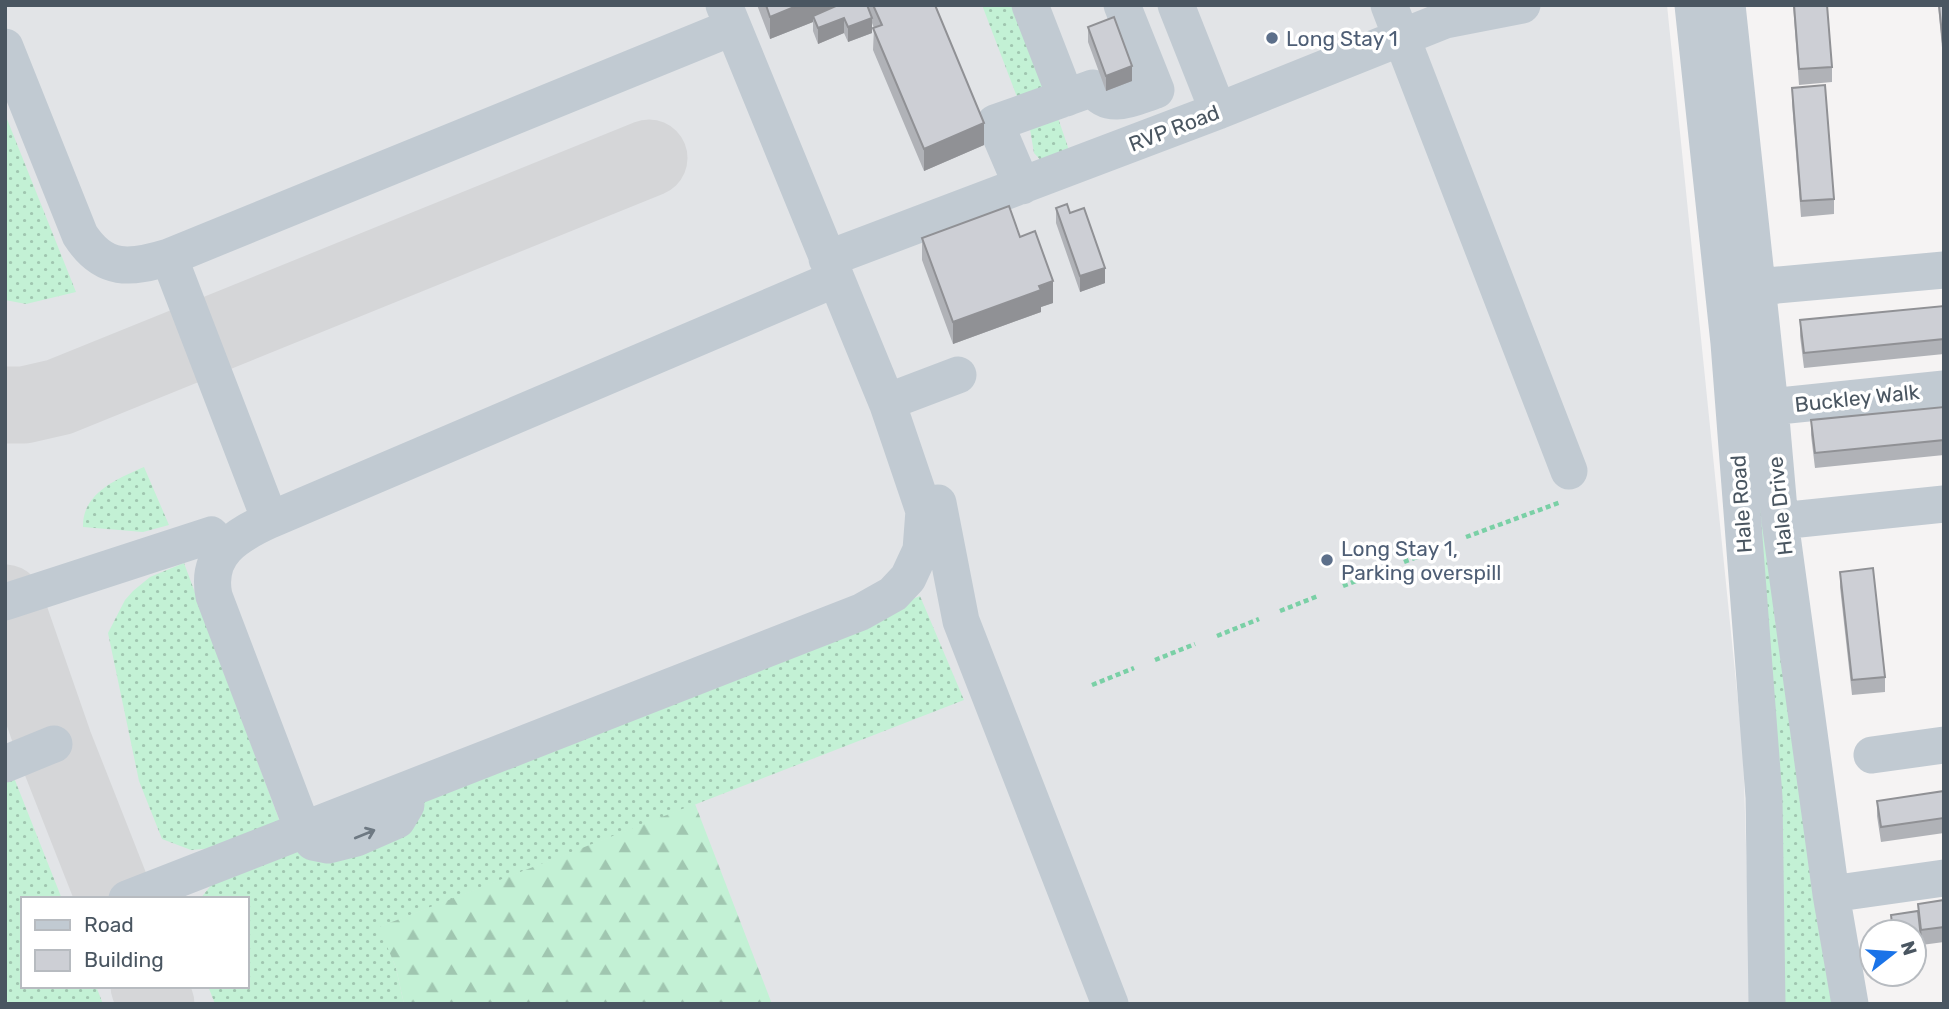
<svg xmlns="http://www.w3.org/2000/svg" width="1949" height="1009" viewBox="0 0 1949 1009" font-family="Rubik,sans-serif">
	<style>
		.airport { fill: #e2e4e7; fill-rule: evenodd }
		.grass { fill: url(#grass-dots) }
		.forest { fill: url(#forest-firs) }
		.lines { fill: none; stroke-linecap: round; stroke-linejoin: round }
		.taxiway { stroke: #d5d6d8; stroke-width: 77 }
		.path { stroke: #7ad0a6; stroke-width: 4.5; stroke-dasharray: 5 3.5; stroke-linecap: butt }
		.minor { stroke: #c1cad2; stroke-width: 37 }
		.wall { fill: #b0b2b7 }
		.shaded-wall { fill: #909195 }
		.building { fill: #cdcfd5; stroke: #909195; stroke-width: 2 }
		.oneway { stroke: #6e7983 }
		.service-dot { fill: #5c6f8a; stroke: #fff; stroke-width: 2.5 }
		.labels { text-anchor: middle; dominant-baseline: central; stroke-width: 7; stroke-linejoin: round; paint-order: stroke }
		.service-label { font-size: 21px; fill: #4e5e75; stroke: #fff; text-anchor: start }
		.street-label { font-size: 21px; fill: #4a5661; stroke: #fff }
	</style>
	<defs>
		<pattern id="grass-dots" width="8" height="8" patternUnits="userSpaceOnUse" patternTransform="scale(1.75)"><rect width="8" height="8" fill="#c3f1d5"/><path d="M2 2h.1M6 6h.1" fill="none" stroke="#a0c6b0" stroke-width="1.8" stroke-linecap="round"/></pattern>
		<pattern id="forest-firs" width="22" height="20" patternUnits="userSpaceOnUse" patternTransform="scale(1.75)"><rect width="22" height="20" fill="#c3f1d5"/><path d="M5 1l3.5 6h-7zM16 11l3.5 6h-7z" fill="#a0c6b0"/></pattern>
	</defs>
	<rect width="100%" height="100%" fill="#f5f3f3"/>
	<path class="airport" d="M 5,5 L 1667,5 L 1743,750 L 1751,1004 L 5,1004 ZM 23,899 L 247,899 L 247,986 L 23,986 Z"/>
	<path class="grass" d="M 982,5 L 1015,5 L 1046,86 L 1017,97 Z
		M 1056,112 L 1072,159 L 1047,167 L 1034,153 L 1029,123 Z
		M 5,114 L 76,292 L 26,304 L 5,300 Z
		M 1726,150 L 1775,620 L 1793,711 L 1834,1004 L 1783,1004 Z
		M 144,467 L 169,525 L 143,532 L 83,527 C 82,493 117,479 144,467 Z
		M 184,563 L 280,822 L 214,848 L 191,850 L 162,839 L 139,781 L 108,633 L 125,600 L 133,591 L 150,577 Z
		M 920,596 L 964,700 L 380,927 L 396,968 L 404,1004 L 215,1004 L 208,986 L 247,986 L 247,899 L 200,899 L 217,878 Z
		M 5,755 L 62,899 L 23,899 L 23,986 L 96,986 L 103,1004 L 5,1004 Z"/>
	<path class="forest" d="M 695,804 L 772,1004 L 404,1004 L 396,968 L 379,927 Z"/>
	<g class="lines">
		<path class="taxiway" d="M 5,405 L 24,405 L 59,397 L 649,158
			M 5,603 L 54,744 L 115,899
			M 149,986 L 156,1004"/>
		<path class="path" d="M 1466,537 L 1561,502
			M 1404,562 L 1442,547
			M 1343,586 L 1379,572
			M 1280,611 L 1318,596
			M 1217,636 L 1259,619
			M 1155,660 L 1195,644
			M 1092,685 L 1134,668"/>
		<path class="minor" d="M 1030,5 L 1066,98
			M 1176,5 L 1218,111
			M 1389,5 L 1569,471
			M 1693,5 L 1729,343 L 1764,797 L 1767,1004
			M 1727,5 L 1770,407 L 1780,521 L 1831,894 L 1850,1004
			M 5,47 L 80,235 C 104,272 130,269 169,257 L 733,27
			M 1022,186 L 995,123 L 1093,88 C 1109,112 1134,97 1156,90 L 1122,5
			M 169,257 L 270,520
			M 827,259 L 1218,111 L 1445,20 L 1522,5
			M 1756,287 L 1944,270
			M 888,405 L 900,397 L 958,375
			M 1770,407 L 1944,389
			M 938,503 L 961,621 L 1110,1004
			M 1780,521 L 1944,504
			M 5,602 L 211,535 L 225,549
			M 1872,755 L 1944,745
			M 5,764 L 54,744
			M 405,796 L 406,805 L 397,820 L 356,838 L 328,845 L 313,842 L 303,830 L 214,596 C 205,553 237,535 270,520 L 835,279
			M 1831,894 L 1944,878
			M 127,899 L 861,612 L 893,594 L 908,578 L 921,550 L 924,511 L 888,405 L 724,5"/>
	</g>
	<path class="wall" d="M 757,5 L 831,5 L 831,9 L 833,8 L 832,5 L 935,5 L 984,145 L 924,171 L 873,50 L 874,28 L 872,23 L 872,33 L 848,42 L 844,33 L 818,44 L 813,31 L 813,22 L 770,39 Z
		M 1793,5 L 1827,5 L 1832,67 L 1832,82 L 1799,85 Z
		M 1938,5 L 1944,5 L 1944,69 Z
		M 1088,27 L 1132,81 L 1106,91 L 1088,42 Z
		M 1792,88 L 1834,199 L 1834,214 L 1801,217 L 1792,103 Z
		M 1056,208 L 1070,213 L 1105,283 L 1080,292 L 1056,223 Z
		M 1020,237 L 1053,303 L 1041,307 L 1041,312 L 953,344 L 922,260 L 922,238 Z
		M 1944,306 L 1944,354 L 1804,368 L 1800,336 L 1800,320 Z
		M 1944,407 L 1944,455 L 1815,468 L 1811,435 L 1811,420 Z
		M 1840,572 L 1885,677 L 1885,692 L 1852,695 L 1840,587 Z
		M 1944,791 L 1944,833 L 1881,842 L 1877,816 L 1877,801 Z
		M 1944,900 L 1944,942 L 1914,946 L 1914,932 L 1892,932 L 1891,915 L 1918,911 L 1918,904 Z"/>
	<path class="shaded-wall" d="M 799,5 L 831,5 L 831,15 L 813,16 L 813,22 L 770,39 L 770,17 Z
		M 844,18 L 844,33 L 818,44 L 818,28 Z
		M 872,18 L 872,33 L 848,42 L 848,27 Z
		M 1132,66 L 1132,81 L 1106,91 L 1106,76 Z
		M 984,123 L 984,145 L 924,171 L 924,149 Z
		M 1105,268 L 1105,283 L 1080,292 L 1080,276 Z
		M 1053,281 L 1053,303 L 1041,307 L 1041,312 L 953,344 L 953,322 Z"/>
	<path class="building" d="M 766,5 L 799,5 L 770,17 Z
		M 838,5 L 867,5 L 872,18 L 848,27 L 844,18 L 818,28 L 813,16 Z
		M 873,5 L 935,5 L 984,123 L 924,149 L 873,28 L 882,25 Z
		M 1794,5 L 1827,5 L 1832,67 L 1799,69 Z
		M 1939,5 L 1944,5 L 1944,53 Z
		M 1114,17 L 1132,66 L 1106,76 L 1088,27 Z
		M 1825,85 L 1834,199 L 1801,201 L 1792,88 Z
		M 1067,204 L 1070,213 L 1084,208 L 1105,268 L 1080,276 L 1056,208 Z
		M 1009,206 L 1020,237 L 1035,231 L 1053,281 L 1039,286 L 1041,290 L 953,322 L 922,238 Z
		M 1944,306 L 1944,339 L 1804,353 L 1800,320 Z
		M 1944,407 L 1944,440 L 1815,453 L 1811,420 Z
		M 1873,568 L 1885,677 L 1852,680 L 1840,572 Z
		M 1944,791 L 1944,818 L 1881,827 L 1877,801 Z
		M 1944,900 L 1944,927 L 1921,930 L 1918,904 Z
		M 1918,911 L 1921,938 L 1914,939 L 1914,932 L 1893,932 L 1891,915 Z"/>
	<defs><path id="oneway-shaft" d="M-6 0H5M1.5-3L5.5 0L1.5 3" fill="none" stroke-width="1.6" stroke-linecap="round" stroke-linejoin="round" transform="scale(1.75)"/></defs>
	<use class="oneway" href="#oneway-shaft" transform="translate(365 834) rotate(-22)"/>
	<g class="service-dot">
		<circle cx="1272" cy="38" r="7"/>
		<circle cx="1327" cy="560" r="7"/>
	</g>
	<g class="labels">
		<g class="service-label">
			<text x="1286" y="38">Long Stay 1</text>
			<text x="1341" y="548">Long Stay 1,<tspan x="1341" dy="24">Parking overspill</tspan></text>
		</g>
		<g class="street-label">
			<text transform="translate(1174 128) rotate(-21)">RVP Road</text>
			<text transform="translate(1857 398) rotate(-6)">Buckley Walk</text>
			<text transform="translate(1741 504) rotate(-94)">Hale Road</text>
			<text transform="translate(1780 506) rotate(-96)">Hale Drive</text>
		</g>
	</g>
	<rect width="1949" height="1009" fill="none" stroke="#4a5661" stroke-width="14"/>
	<rect x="21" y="897" width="228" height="91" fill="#ffffff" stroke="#b7bbc0" stroke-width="2"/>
	<rect x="35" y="920" width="35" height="10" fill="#c1cad2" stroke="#b7bbc0" stroke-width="2"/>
	<text x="84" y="932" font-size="21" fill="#4a5661">Road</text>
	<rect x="35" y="950" width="35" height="21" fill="#cdcfd5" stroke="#b7bbc0" stroke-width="2"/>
	<text x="84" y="967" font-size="21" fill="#4a5661">Building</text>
	<g transform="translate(1893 953) rotate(73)"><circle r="33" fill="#ffffff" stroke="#b7bbc0" stroke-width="2"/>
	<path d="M0-5L12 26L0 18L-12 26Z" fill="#1a73e8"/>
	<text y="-10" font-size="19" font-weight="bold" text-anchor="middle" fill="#4a5661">N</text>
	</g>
</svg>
